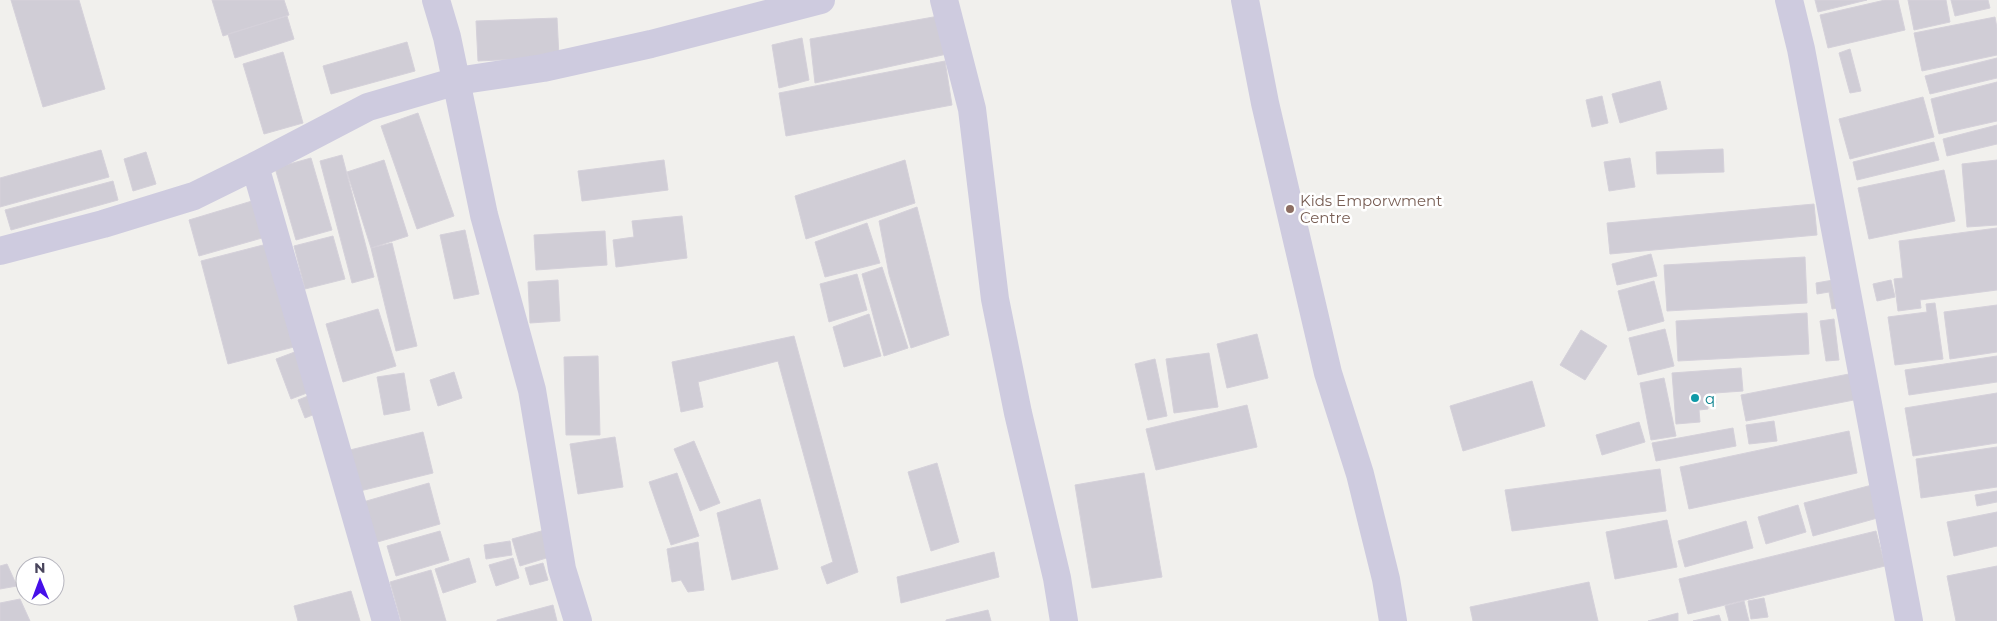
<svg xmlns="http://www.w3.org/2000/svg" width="1997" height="621" viewBox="0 0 1997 621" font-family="Montserrat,sans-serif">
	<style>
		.building { fill: #d0cdd6; stroke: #d5d1da }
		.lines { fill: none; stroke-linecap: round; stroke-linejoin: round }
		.minor { stroke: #cecbdf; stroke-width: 28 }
		.education-dot { fill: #8d6e63; stroke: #fff; stroke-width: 2 }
		.culture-dot { fill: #0f9aa8; stroke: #fff; stroke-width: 2 }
		.labels { text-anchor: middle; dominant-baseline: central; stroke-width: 5; stroke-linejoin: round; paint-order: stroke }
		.education-label { font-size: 15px; fill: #785e54; stroke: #fff; text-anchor: start }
		.culture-label { font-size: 15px; fill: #0d838f; stroke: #fff; text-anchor: start }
	</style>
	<rect width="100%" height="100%" fill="#f1f0ed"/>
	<path class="building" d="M 11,0 L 79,0 L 105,89 L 43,107 Z
		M 212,0 L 284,0 L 289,15 L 223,36 Z
		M 1815,0 L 1867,0 L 1818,12 Z
		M 1885,0 L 1898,0 L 1905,30 L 1828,48 L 1820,15 Z
		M 1908,0 L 1946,0 L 1950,22 L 1914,30 Z
		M 1951,0 L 1988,0 L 1990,8 L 1955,16 Z
		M 287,16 L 294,39 L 235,58 L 228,34 Z
		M 939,16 L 947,54 L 815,83 L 810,39 Z
		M 1995,17 L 1997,28 L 1997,55 L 1922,71 L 1914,33 Z
		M 557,18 L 559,57 L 478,61 L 476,21 Z
		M 802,38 L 809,80 L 779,88 L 772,45 Z
		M 407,42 L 415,71 L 331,94 L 323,66 Z
		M 1850,49 L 1861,91 L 1850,93 L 1839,53 Z
		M 283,52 L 303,123 L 264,134 L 243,64 Z
		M 1997,58 L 1997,78 L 1930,94 L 1925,76 Z
		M 945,61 L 952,105 L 786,136 L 779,93 Z
		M 1660,81 L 1667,109 L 1620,123 L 1612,94 Z
		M 1997,82 L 1997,121 L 1939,134 L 1931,99 Z
		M 1602,96 L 1608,123 L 1592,127 L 1586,100 Z
		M 1923,97 L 1934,137 L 1850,159 L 1839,119 Z
		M 418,113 L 454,216 L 417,229 L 381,126 Z
		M 1997,125 L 1997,144 L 1947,156 L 1943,139 Z
		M 1934,142 L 1939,160 L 1857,180 L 1853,162 Z
		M 1723,149 L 1724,172 L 1657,174 L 1656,152 Z
		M 101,150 L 109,177 L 0,207 L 0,178 Z
		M 146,152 L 156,184 L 133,191 L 124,159 Z
		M 342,155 L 374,277 L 352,283 L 320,161 Z
		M 311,158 L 332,230 L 296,240 L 275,168 Z
		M 1630,158 L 1635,187 L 1609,191 L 1604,162 Z
		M 384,160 L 408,236 L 371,248 L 347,172 Z
		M 664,160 L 668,190 L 582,201 L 578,171 Z
		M 905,160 L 915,203 L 806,239 L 795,196 Z
		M 1997,160 L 1997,225 L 1967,227 L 1962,164 Z
		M 1944,170 L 1955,221 L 1869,239 L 1858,188 Z
		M 113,181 L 118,200 L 11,230 L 5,210 Z
		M 252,201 L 262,238 L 199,256 L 189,220 Z
		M 1814,204 L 1817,235 L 1610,254 L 1607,223 Z
		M 917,207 L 949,335 L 911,348 L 889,274 L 879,221 Z
		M 682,216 L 687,258 L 616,267 L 613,240 L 634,237 L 632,221 Z
		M 867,223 L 880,263 L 825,277 L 815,242 Z
		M 1997,228 L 1997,290 L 1920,300 L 1921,308 L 1898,311 L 1894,279 L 1903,278 L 1899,241 Z
		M 465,230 L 479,294 L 454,299 L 440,235 Z
		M 605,231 L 607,265 L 536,270 L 534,235 Z
		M 333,236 L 345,279 L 305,289 L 294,246 Z
		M 392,243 L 417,346 L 396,351 L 371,248 Z
		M 267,244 L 294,347 L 228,364 L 201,261 Z
		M 1651,254 L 1657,276 L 1617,285 L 1612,264 Z
		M 1805,257 L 1807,303 L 1667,311 L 1664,265 Z
		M 882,267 L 908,348 L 884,356 L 862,274 Z
		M 857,274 L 867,310 L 829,322 L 820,284 Z
		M 1839,279 L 1843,307 L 1832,309 L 1829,292 L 1817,294 L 1816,283 Z
		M 558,280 L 560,321 L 530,323 L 528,282 Z
		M 1891,280 L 1895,297 L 1877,301 L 1873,284 Z
		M 1654,281 L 1664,321 L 1628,331 L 1618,291 Z
		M 1935,303 L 1943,359 L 1895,365 L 1888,317 L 1927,312 L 1926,304 Z
		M 1997,305 L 1997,352 L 1950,359 L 1944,312 Z
		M 378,309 L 396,366 L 343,382 L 326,324 Z
		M 1807,313 L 1809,354 L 1678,361 L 1676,321 Z
		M 869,314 L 881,356 L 844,367 L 833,327 Z
		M 1834,319 L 1839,360 L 1826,361 L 1820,321 Z
		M 1665,329 L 1674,366 L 1638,375 L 1629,338 Z
		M 1581,330 L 1607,346 L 1585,380 L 1560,365 Z
		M 1257,334 L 1268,378 L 1227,388 L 1217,344 Z
		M 794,336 L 858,572 L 827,584 L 821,567 L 833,562 L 778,361 L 698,382 L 703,407 L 681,412 L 672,362 Z
		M 300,350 L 315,390 L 291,399 L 276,359 Z
		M 1209,353 L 1218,407 L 1174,413 L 1166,359 Z
		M 598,356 L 600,435 L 566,435 L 564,357 Z
		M 1997,356 L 1997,382 L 1909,395 L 1905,370 Z
		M 1155,359 L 1167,416 L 1148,420 L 1135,364 Z
		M 1741,368 L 1743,391 L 1715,393 L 1716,403 L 1708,403 L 1708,409 L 1699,410 L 1700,422 L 1676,424 L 1672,373 Z
		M 454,372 L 462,398 L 438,406 L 430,380 Z
		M 404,373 L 410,410 L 384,415 L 377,377 Z
		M 1854,373 L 1859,399 L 1746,421 L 1741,395 Z
		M 1664,378 L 1676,436 L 1651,440 L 1640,383 Z
		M 1532,381 L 1545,426 L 1463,451 L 1450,406 Z
		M 1997,393 L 1997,443 L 1913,456 L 1905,408 Z
		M 313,394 L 320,412 L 305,418 L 298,400 Z
		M 1247,405 L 1257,447 L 1156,470 L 1146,429 Z
		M 1774,421 L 1777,441 L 1749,444 L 1746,425 Z
		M 1639,422 L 1645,442 L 1602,455 L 1596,435 Z
		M 1733,428 L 1736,446 L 1656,461 L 1652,443 Z
		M 1849,431 L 1857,473 L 1689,509 L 1680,467 Z
		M 423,432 L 433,473 L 360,491 L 350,450 Z
		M 615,437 L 623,487 L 578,494 L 570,444 Z
		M 694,441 L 720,503 L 700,511 L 674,449 Z
		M 1997,447 L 1997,487 L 1921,498 L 1916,459 Z
		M 937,463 L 959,542 L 931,551 L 908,472 Z
		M 1660,469 L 1666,511 L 1512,531 L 1505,490 Z
		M 677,473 L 699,536 L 671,545 L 649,482 Z
		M 1144,473 L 1162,577 L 1092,588 L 1075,485 Z
		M 429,483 L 440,524 L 374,543 L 363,502 Z
		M 1872,485 L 1881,517 L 1813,536 L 1804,503 Z
		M 1997,491 L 1997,502 L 1977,506 L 1975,495 Z
		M 760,499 L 778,569 L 732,580 L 717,513 Z
		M 1798,505 L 1806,532 L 1766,544 L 1758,517 Z
		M 1997,512 L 1997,546 L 1954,556 L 1947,522 Z
		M 1667,520 L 1677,567 L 1615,579 L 1606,532 Z
		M 1746,521 L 1753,548 L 1685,567 L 1678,541 Z
		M 545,530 L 553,556 L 520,566 L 512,539 Z
		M 440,531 L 449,560 L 396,576 L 387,546 Z
		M 1876,531 L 1885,566 L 1688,614 L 1679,579 Z
		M 510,541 L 512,555 L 486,559 L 484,545 Z
		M 698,542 L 704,590 L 688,592 L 681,580 L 672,582 L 667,549 Z
		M 994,552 L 999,577 L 901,603 L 897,577 Z
		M 469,558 L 476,582 L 443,593 L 435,569 Z
		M 513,558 L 519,578 L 496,586 L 489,565 Z
		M 543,563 L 548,580 L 530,585 L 525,568 Z
		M 7,564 L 17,586 L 0,589 L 0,566 Z
		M 1997,566 L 1997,621 L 1956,621 L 1947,576 Z
		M 431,570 L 446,621 L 401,621 L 390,582 Z
		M 1589,582 L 1598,621 L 1473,621 L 1470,607 Z
		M 351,591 L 360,621 L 298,621 L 294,606 Z
		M 1764,598 L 1768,617 L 1751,619 L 1748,601 Z
		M 20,599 L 30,621 L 0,621 L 0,603 Z
		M 1744,601 L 1749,621 L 1729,621 L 1725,606 Z
		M 553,605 L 557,621 L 497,621 L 497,620 Z
		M 988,610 L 991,621 L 946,621 L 946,620 Z
		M 1678,613 L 1678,621 L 1648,621 Z
		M 1719,615 L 1721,621 L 1693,621 Z"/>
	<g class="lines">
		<path class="minor" d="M 436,0 L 447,37 L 484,215 L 532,390 L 562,569 L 578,621
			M 944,0 L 972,109 L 995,299 L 1018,413 L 1057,578 L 1064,621
			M 1245,0 L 1265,103 L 1328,373 L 1360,474 L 1386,579 L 1393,621
			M 1789,0 L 1801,49 L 1909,621
			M 255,166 L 386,621
			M 0,251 L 103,224 L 194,196 L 255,166 L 368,107 L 457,81 L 543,68 L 651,44 L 821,0"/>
	</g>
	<circle class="education-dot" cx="1290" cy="209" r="5"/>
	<circle class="culture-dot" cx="1695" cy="398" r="5"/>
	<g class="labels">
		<g class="education-label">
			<text x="1300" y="200">Kids Emporwment<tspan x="1300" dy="17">Centre</tspan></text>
		</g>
		<g class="culture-label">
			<text x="1705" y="398">q</text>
		</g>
	</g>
	<g transform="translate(40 581) rotate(359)"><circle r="24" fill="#ffffff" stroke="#b6b5be"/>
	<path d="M0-4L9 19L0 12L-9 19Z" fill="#460fe9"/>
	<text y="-8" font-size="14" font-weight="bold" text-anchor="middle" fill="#49455c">N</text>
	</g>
</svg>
